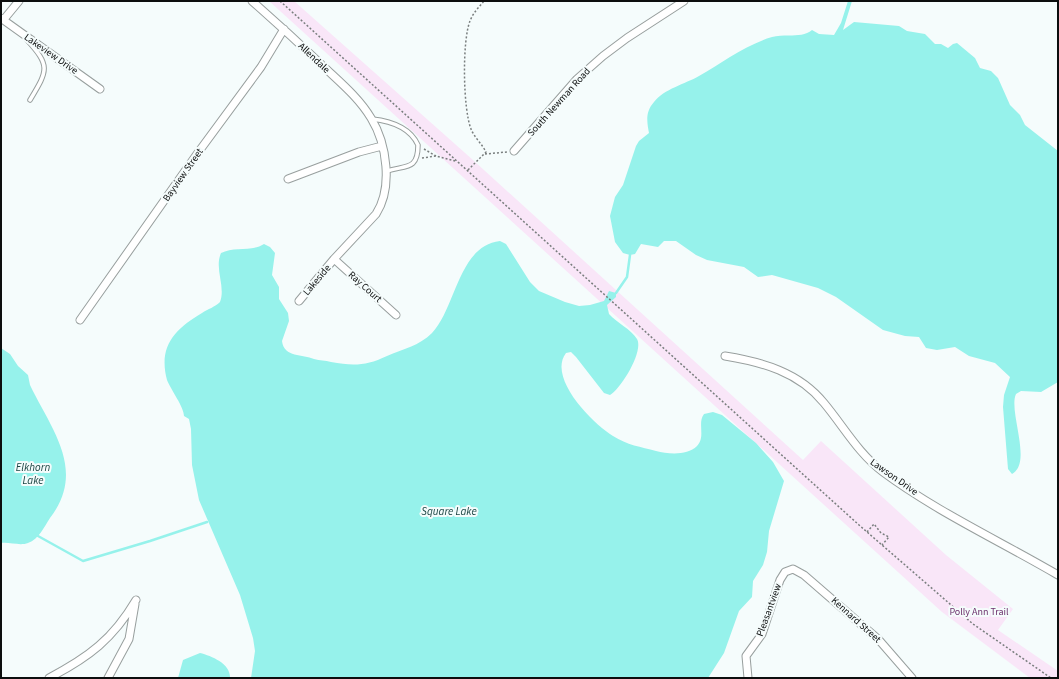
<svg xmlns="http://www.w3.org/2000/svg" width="1059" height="679" viewBox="0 0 1059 679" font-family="'Source Sans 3',sans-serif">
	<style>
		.green { fill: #f9e6f8 }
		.water { fill: #96f2eb }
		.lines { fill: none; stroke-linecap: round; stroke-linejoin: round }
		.stream { stroke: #96f2eb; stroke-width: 2.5 }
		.service-casing { stroke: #989f9e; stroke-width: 5.5 }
		.minor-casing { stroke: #989f9e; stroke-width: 9 }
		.path { stroke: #797e7e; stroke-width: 1.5; stroke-dasharray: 2 2; stroke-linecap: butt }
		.service { stroke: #fff; stroke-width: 3.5 }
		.minor { stroke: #fff; stroke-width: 7 }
		.labels { text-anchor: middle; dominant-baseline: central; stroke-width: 4; stroke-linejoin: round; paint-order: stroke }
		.street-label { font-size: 10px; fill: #0c0e0e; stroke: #f5fcfc }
		.park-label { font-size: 10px; fill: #6c306c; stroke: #f5fcfc }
		.water-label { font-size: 11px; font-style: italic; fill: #1b4543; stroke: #f5fcfc }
	</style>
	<rect width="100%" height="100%" fill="#f5fcfc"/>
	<path class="green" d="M 269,1 L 294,1 L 473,160 L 803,460 L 821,441 L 946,555 L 1013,609 L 998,630 L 1058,671 L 1058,678 L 1030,678 L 942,612 Z"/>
	<path class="water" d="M 848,1 L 852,1 L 843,30 L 854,22 L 899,26 L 907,31 L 925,34 L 935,44 L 941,44 L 948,48 L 953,44 L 957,43 L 975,58 L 980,68 L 991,71 L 998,78 L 1010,105 L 1020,115 L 1025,125 L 1058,151 L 1058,382 L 1041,392 L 1021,391 L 1016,394 C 1008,411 1033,463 1012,474 L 1008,469 L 1003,407 L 1004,395 L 1010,377 L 995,363 L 969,356 L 955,347 L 937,350 L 926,348 L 919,337 L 905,336 L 883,330 L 836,297 L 818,288 L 772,275 L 758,277 L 744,267 L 707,260 L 696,255 L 676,241 L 664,241 L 658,247 L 641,244 L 635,254 L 630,255 L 623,253 L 615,242 L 610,216 L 615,197 L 623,185 L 636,146 L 639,141 L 649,133 C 647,122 645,112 654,102 C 664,89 685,84 699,76 C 722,63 745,45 772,37 C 785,33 802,39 812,30 L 819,34 L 834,35 L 841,23 Z
		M 500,241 L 506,244 L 530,282 L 539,291 L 565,302 L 579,306 L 590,305 L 604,301 L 609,291 L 616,293 L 616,297 L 607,305 L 609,314 C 617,323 631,329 637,339 C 644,351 621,389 610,395 L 604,393 L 576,357 L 571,352 L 566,353 C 547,378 593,424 613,436 C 627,445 641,447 656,451 C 668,454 687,456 697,446 C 706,437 697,423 704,414 L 713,412 L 722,415 L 756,443 L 773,462 L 784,481 L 769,531 L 767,552 L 763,565 L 753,581 L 752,597 L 739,611 L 724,653 L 708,678 L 251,678 L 255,651 L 253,638 L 240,595 L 199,500 L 192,465 L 191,429 L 189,419 L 184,416 C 184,407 171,390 167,380 C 158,346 175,329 202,313 C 208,309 215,307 220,302 C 226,286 214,269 221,253 C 234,246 252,252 264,244 L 270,247 L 275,253 L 272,275 L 279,287 L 279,299 L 288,313 L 289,321 L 282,341 C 284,358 303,354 314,359 C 320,361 325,360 331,362 C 353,366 366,366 387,356 C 403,349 419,346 432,333 C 456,308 458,246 500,241 Z
		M 1,348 L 10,354 L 18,366 L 28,375 L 30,385 C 51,429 87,470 50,518 C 44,527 39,539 28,543 C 20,546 10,542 1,543 Z
		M 200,653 C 212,656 231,664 230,678 L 178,678 L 183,660 Z"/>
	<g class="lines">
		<path class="stream" d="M 616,293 L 627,277 L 630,255
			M 38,536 L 83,561 L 150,541 L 207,522"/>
		<g class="service-casing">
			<path id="service" d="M 26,39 C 51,66 48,70 30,100
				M 372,119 C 390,121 410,127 418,145 C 418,171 405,165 387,171"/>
		</g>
		<g class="minor-casing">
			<path id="minor" d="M 252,1 C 276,22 300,44 324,67 C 341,83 359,98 371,118 C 387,144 393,188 376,214 L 334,259 L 299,301
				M 1,19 L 5,18 L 19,1
				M 2,19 L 100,89
				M 514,151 L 577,79 L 603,56 L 627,38 L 684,1
				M 288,179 L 359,152 L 382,146
				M 334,259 L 396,315
				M 80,320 L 197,154 L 261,67 L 284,29
				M 725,356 C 762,362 799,372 824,403 C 844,427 858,453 883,472 C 937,512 1000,541 1058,575
				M 49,678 C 89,657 113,639 136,600
				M 108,678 L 129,639 L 135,604
				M 748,678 L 746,656 L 762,634 L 780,580 L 785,572 L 793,569 L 804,575 L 879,640 L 912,678"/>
		</g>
		<path class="path" d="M 280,1 L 859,525 L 973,624 L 1051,678
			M 424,149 L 436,156
			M 485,154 L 507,152
			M 422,158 L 436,156 L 455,161
			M 468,170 L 486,152 C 482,144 474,137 471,129 C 463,109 462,41 470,21 C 473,13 479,7 484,1
			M 867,532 L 874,524 L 881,533 L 889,537 L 882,545"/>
		<use href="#service" class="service"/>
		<use href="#minor" class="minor"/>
	</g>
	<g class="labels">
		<g class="street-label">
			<text transform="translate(51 54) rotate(35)">Lakeview Drive</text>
			<text transform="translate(314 58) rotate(43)">Allendale</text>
			<text transform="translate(559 102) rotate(-48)">South Newman Road</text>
			<text transform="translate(183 175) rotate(-55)">Bayview Street</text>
			<text transform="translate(317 280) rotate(-50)">Lakeside</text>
			<text transform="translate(365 287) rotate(42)">Ray Court</text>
			<text transform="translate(894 477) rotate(35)">Lawson Drive</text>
			<text transform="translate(769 610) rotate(-70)">Pleasantview</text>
			<text transform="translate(856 620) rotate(42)">Kennard Street</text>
		</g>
		<g class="park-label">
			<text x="979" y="612">Polly Ann Trail</text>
		</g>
		<g class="water-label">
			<text x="33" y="467">Elkhorn<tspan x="33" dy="13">Lake</tspan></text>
			<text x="449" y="511">Square Lake</text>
		</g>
	</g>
	<rect width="1059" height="679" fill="none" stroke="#0c0e0e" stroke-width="4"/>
</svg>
